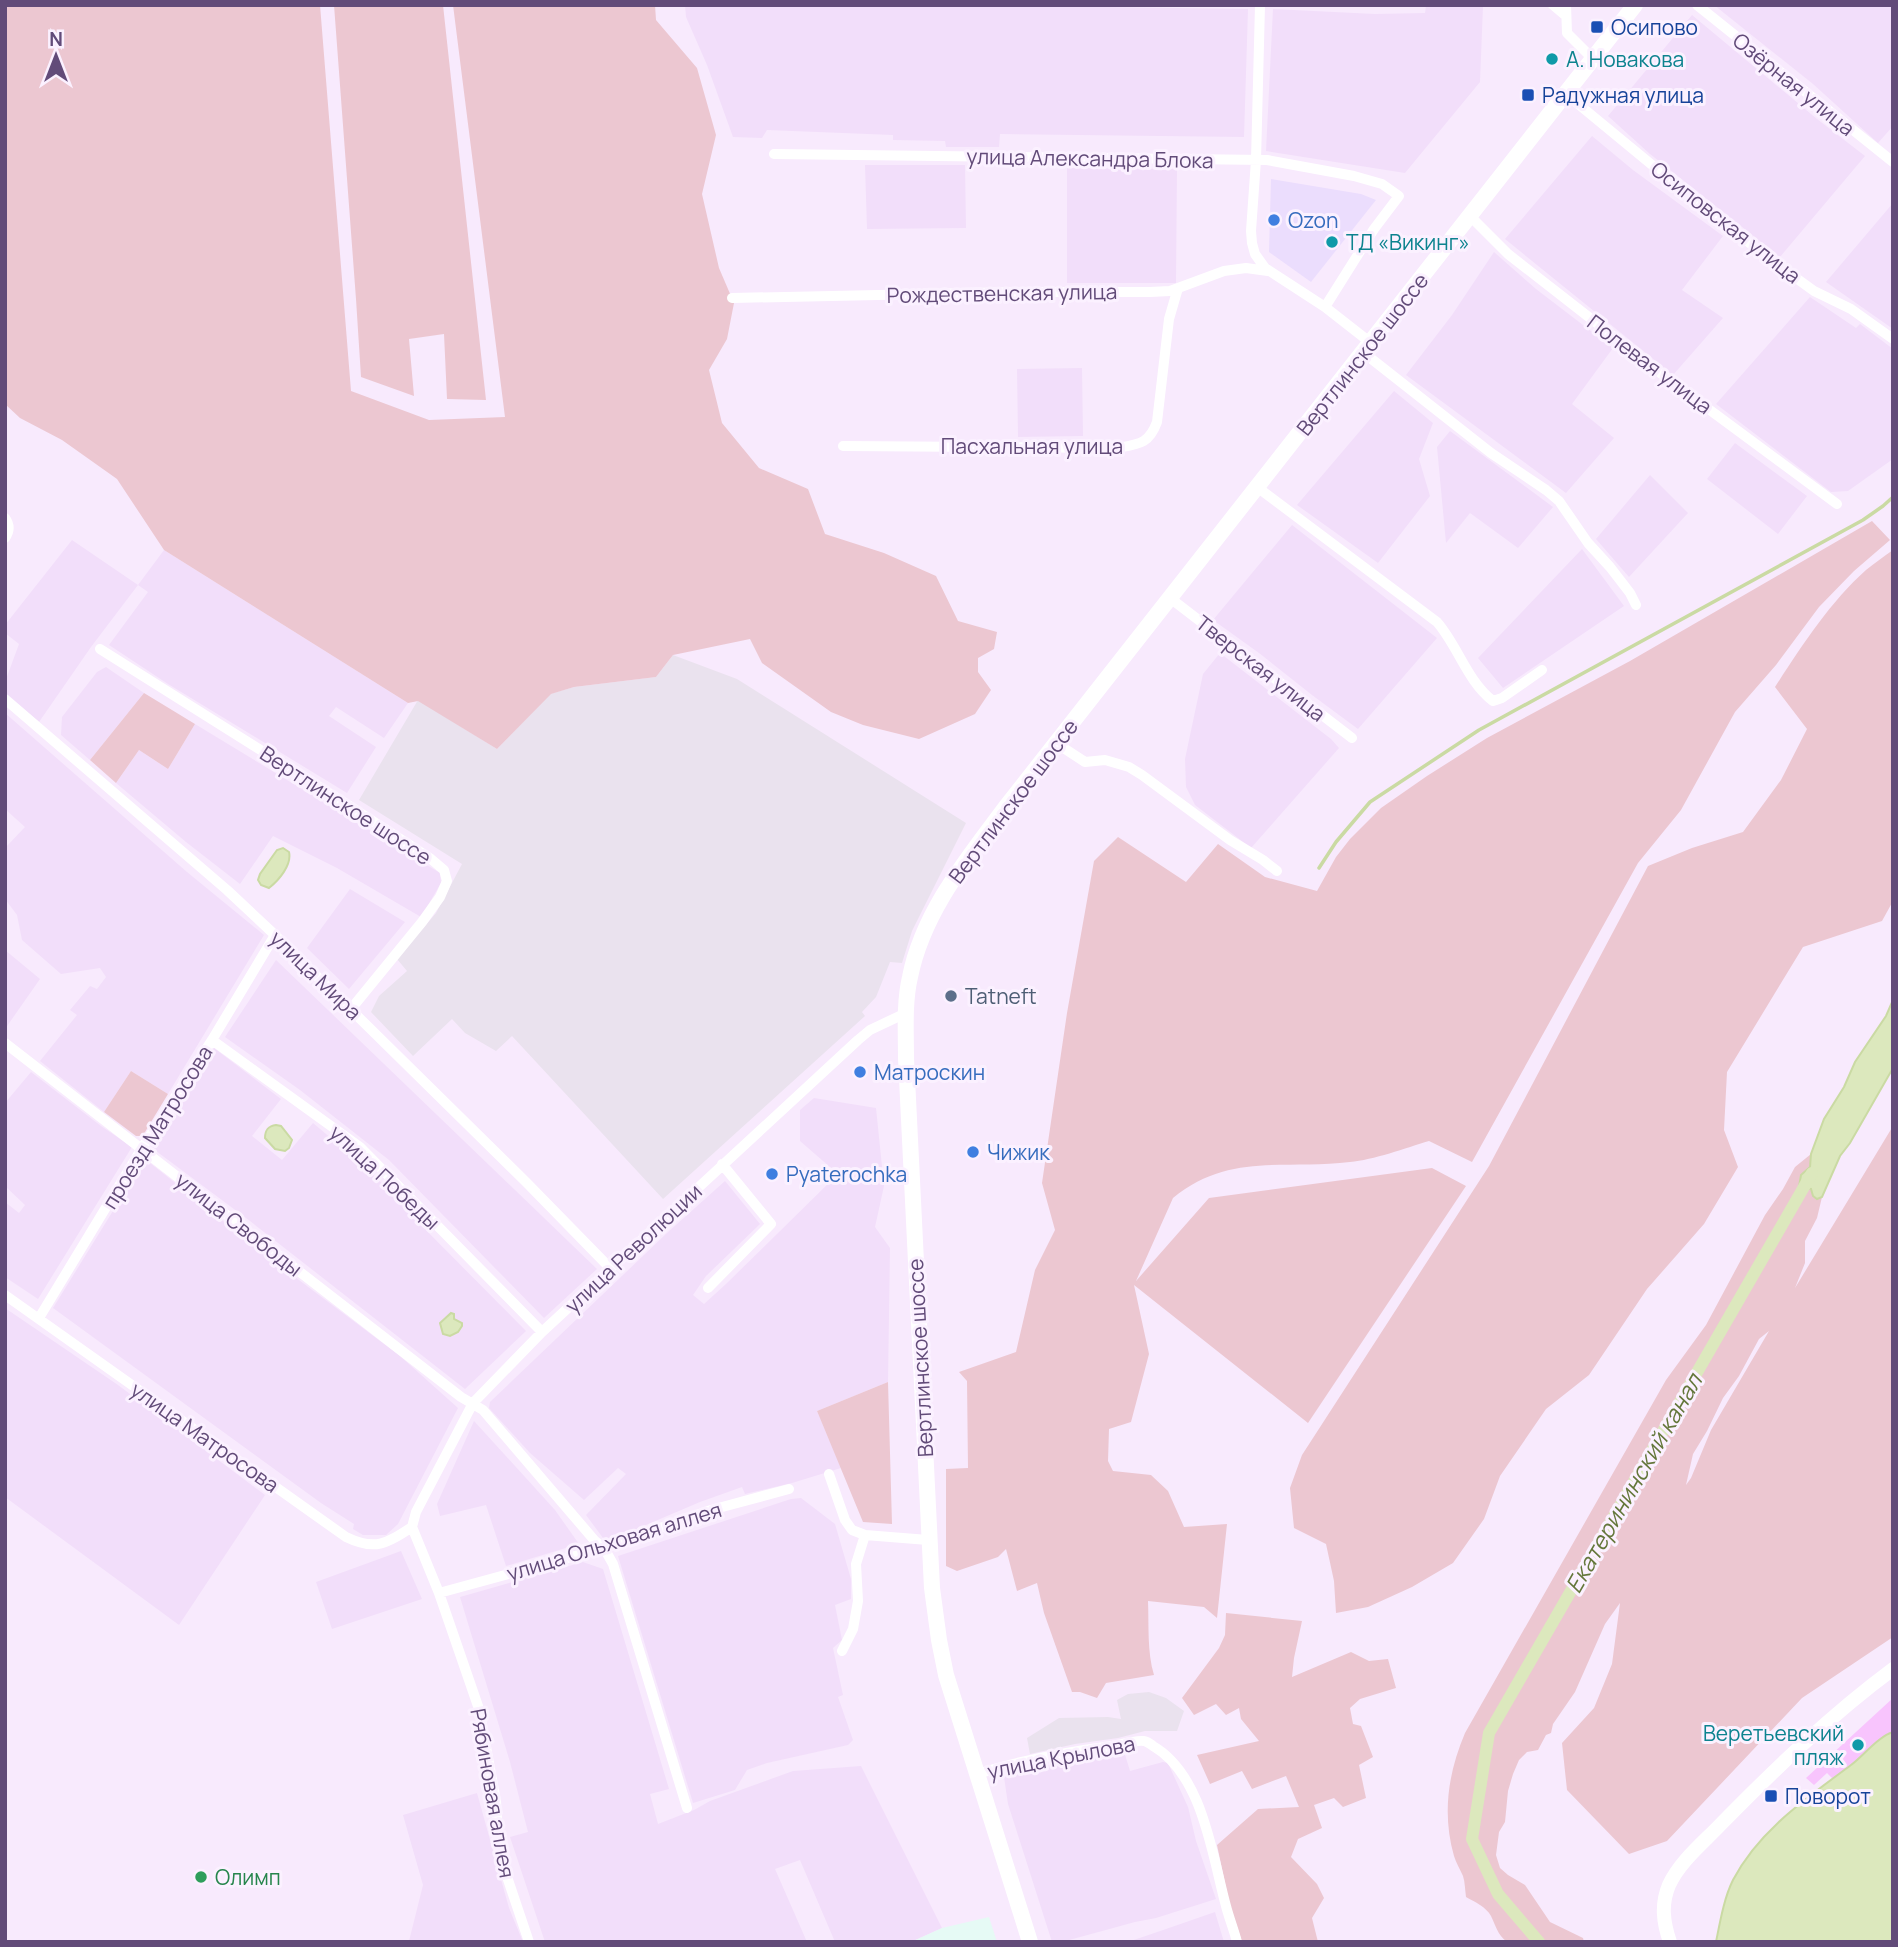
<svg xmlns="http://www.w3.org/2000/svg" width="1898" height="1947" viewBox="0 0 1898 1947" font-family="Manrope,sans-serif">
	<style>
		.residential { fill: #f2defa }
		.commercial { fill: #ebddfd }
		.industrial { fill: #eae2ee }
		.education { fill: #e6faf5 }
		.green { fill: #ecc7d1; fill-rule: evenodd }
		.sand { fill: #f8c4fd }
		.water { fill: #dce8bd; stroke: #cadaa3; stroke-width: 2 }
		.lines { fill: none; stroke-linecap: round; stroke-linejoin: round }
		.stream { stroke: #cadaa3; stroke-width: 3.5 }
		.canal { stroke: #dce8bd; stroke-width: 12 }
		.minor { stroke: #fff; stroke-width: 10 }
		.tertiary { stroke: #fff; stroke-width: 14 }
		.secondary { stroke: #fff; stroke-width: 16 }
		.transit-dot { fill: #1a4fb4; stroke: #fbf1ff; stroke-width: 2.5 }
		.culture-dot { fill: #0f9aa8; stroke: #fbf1ff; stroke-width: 2.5 }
		.shop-dot { fill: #3f7fe0; stroke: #fbf1ff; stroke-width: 2.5 }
		.service-dot { fill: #5c6f8a; stroke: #fbf1ff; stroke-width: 2.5 }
		.leisure-dot { fill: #2e9e5b; stroke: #fbf1ff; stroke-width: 2.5 }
		.labels { text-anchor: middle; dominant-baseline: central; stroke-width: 6; stroke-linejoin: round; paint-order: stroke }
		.transit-label { font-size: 21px; fill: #164399; stroke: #fbf1ff; text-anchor: start }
		.culture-label { font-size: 21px; fill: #0d838f; stroke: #fbf1ff; text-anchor: start }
		.street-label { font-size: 21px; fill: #624b79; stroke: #fbf1ff }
		.shop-label { font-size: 21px; fill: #366cbe; stroke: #fbf1ff; text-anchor: start }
		.service-label { font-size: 21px; fill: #4e5e75; stroke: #fbf1ff; text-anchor: start }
		.leisure-label { font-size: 21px; fill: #27864d; stroke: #fbf1ff; text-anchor: start }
		.water-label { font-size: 23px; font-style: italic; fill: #64773b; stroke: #fbf1ff }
	</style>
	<rect width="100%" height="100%" fill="#f8eafd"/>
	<path class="residential" d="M 685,5 L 957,5 L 1248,9 L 1244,137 L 1000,134 L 999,147 L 946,147 L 945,141 L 893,140 L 893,135 L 767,130 L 762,138 L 733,137 L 707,65 L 686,17 Z
		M 1714,5 L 1893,5 L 1893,126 L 1878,143 L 1813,84 Z
		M 1426,6 L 1483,6 L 1480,82 L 1405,173 L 1266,151 L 1273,9 L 1375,14 L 1425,13 Z
		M 1692,15 L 1817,119 L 1865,156 L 1780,257 L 1650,154 L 1608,116 Z
		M 1592,136 L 1633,170 L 1723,236 L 1682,290 L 1723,318 L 1673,375 L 1505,239 Z
		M 865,165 L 965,165 L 966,228 L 867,229 Z
		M 1067,168 L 1177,169 L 1176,283 L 1067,283 Z
		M 1893,203 L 1893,329 L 1826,282 Z
		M 1494,252 L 1536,289 L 1613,348 L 1572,404 L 1614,438 L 1566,493 L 1406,375 L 1452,315 Z
		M 1810,297 L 1856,328 L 1860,324 L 1893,349 L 1893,459 L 1848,491 L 1831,492 L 1716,404 Z
		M 1082,368 L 1083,436 L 1018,437 L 1017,369 Z
		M 1394,391 L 1433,423 L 1419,459 L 1430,496 L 1378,563 L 1297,505 Z
		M 1450,431 L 1553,507 L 1518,548 L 1470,513 L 1446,543 L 1437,447 Z
		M 1735,443 L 1807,496 L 1778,534 L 1707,479 Z
		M 1650,475 L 1688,513 L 1629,577 L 1596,539 Z
		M 1292,525 L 1437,638 L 1358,729 L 1312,695 L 1259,653 L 1213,620 Z
		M 72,540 L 138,585 L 164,550 L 408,703 L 384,738 L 336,707 L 329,716 L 376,747 L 347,793 L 168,684 L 109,645 L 148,592 L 138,585 L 91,647 L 39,722 L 5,694 L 5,682 L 19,644 L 5,633 L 5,625 Z
		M 1582,549 L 1624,606 L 1503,688 L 1478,658 Z
		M 1220,653 L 1331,739 L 1339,748 L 1251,848 L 1195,805 L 1186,787 L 1185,759 L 1203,674 Z
		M 106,667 L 144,693 L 90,760 L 61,735 L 62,717 L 97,672 Z
		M 5,713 L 187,872 L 264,935 L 168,1094 L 131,1071 L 104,1112 L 40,1061 L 77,1015 L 70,1010 L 90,986 L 97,989 L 106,977 L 100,968 L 61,974 L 22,940 L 17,915 L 5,899 L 5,848 L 25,827 L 5,809 Z
		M 195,724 L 440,873 L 441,883 L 421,917 L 337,868 L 273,836 L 240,884 L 186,842 L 116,783 L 139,750 L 168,769 Z
		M 350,889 L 405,922 L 349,989 L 307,948 Z
		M 5,950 L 40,979 L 5,1029 Z
		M 276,960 L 597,1269 L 544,1318 L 389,1160 L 300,1090 L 225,1037 Z
		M 214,1048 L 281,1099 L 252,1136 L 282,1160 L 313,1123 L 358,1161 L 388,1189 L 389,1188 L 415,1214 L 413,1217 L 526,1331 L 465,1389 L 250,1221 L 152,1148 Z
		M 31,1072 L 101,1126 L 132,1147 L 38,1299 L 5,1277 L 5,1202 L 19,1213 L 25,1205 L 5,1186 L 5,1103 Z
		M 814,1098 L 876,1108 L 884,1186 L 875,1227 L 890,1248 L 888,1382 L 817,1411 L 841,1468 L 792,1483 L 745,1494 L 742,1487 L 700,1502 L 606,1542 L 586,1515 L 626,1474 L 618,1468 L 584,1500 L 530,1453 L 489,1408 L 490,1402 L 667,1233 L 725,1181 L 760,1224 L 706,1276 L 693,1295 L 704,1304 L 726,1284 L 838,1174 L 800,1141 L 800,1110 Z
		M 145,1159 L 275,1262 L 400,1356 L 458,1408 L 398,1524 L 386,1535 L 363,1535 L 353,1529 L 354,1524 L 321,1503 L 53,1308 Z
		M 5,1308 L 118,1385 L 265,1495 L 179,1625 L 5,1497 Z
		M 474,1421 L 555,1510 L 579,1544 L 506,1566 L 486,1505 L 440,1516 L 437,1504 Z
		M 801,1498 L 835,1524 L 851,1579 L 851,1599 L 835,1605 L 842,1640 L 833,1648 L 843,1695 L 838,1697 L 853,1740 L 848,1745 L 767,1763 L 747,1770 L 735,1790 L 693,1803 L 618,1556 L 791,1499 Z
		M 401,1551 L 422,1599 L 332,1629 L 316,1582 Z
		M 583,1562 L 603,1569 L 669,1789 L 650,1794 L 658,1824 L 694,1810 L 710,1801 L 793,1771 L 861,1766 L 942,1928 L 911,1942 L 835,1942 L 800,1860 L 775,1869 L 807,1942 L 545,1942 L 510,1837 L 528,1832 L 510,1762 L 460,1597 Z
		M 1123,1748 L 1130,1771 L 1163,1762 L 1168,1763 L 1188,1807 L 1196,1841 L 1216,1899 L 1156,1918 L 1135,1922 L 1062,1942 L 1052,1942 L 1008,1804 L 1004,1777 L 1079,1757 Z
		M 477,1793 L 509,1908 L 523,1942 L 408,1942 L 409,1941 L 423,1885 L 403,1815 Z
		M 1215,1912 L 1224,1942 L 1128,1942 L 1166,1929 Z"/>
	<path class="commercial" d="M 1271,179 L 1361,194 L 1376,200 L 1311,282 L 1269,252 Z"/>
	<path class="industrial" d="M 673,655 L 737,679 L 966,823 L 912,931 L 902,963 L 890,962 L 876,997 L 862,1012 L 865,1016 L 663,1199 L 512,1036 L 496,1051 L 465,1033 L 452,1019 L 413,1056 L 371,1012 L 379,996 L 407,971 L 397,959 L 436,913 L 462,864 L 359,800 L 418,700 L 497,749 L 550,694 L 574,687 L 656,677 Z
		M 1149,1692 L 1166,1698 L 1184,1711 L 1177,1731 L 1145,1731 L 1118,1738 L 1075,1744 L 1030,1754 L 1027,1738 L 1059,1718 L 1108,1717 L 1121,1719 L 1117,1700 L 1128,1694 Z"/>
	<path class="education" d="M 989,1917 L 997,1942 L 911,1942 L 942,1928 Z"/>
	<path class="green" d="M 5,5 L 320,5 L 351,391 L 429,420 L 505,417 L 453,5 L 655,5 L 656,20 L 697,68 L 716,135 L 702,194 L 719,268 L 734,303 L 727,339 L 709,370 L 722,423 L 759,468 L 808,489 L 825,534 L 884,553 L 936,576 L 958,621 L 997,632 L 994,649 L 978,658 L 978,672 L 991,690 L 975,714 L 919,739 L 863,725 L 831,712 L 762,663 L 750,639 L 673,655 L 656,677 L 574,687 L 551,694 L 497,749 L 418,701 L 408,703 L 164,550 L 117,479 L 62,440 L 20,418 L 5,404 Z
		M 334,5 L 443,5 L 486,400 L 447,399 L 444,334 L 409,339 L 414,396 L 361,377 L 356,299 Z
		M 1872,521 L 1890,540 L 1854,571 L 1819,607 L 1776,665 L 1735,712 L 1681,810 L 1638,863 L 1472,1162 L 1429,1141 C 1406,1148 1373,1160 1350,1162 C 1286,1170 1229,1152 1173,1198 L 1136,1281 L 1209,1198 L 1432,1168 L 1466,1186 L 1308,1423 L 1134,1285 L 1149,1354 L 1131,1422 L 1109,1429 L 1108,1461 L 1113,1471 L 1151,1475 L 1168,1491 L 1184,1527 L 1227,1524 L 1217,1618 L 1204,1607 L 1148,1601 C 1149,1625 1147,1652 1154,1675 L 1106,1683 L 1097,1698 L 1080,1692 L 1072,1692 L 1044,1613 L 1037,1583 L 1017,1591 L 1006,1549 L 998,1557 L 957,1571 L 946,1566 L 946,1469 L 968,1468 L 967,1381 L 959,1372 L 1016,1352 L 1035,1270 L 1055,1230 L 1042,1183 L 1067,1013 L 1094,861 L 1118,837 L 1186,882 L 1218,844 L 1265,877 L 1317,891 L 1336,857 L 1350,839 L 1381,808 L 1427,776 L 1487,738 L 1630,661 Z
		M 1893,550 L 1893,901 L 1882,921 L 1803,947 L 1727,1072 L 1724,1130 L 1738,1167 L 1704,1224 L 1647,1289 L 1589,1375 L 1546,1409 L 1500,1476 L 1484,1519 L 1453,1563 L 1412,1587 L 1368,1607 L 1336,1613 L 1334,1581 L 1326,1544 L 1294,1528 L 1290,1488 L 1302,1455 L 1489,1166 L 1648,866 L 1692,848 L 1743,832 L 1781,780 L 1807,729 L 1775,687 C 1801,647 1830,602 1866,570 C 1875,563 1884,556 1893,550 Z
		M 144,693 L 195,724 L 168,769 L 139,750 L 116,783 L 90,760 Z
		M 131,1071 L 168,1094 L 145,1132 L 141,1136 L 136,1136 L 104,1112 Z
		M 1893,1126 L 1893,1637 L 1802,1698 L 1667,1841 L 1629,1854 L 1567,1790 L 1562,1743 L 1594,1708 L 1612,1664 L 1620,1603 L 1605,1624 L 1575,1692 L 1553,1724 L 1551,1733 L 1546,1735 L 1538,1750 L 1527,1752 L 1519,1760 L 1513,1774 L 1508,1791 L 1505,1822 L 1499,1832 L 1496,1855 L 1500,1868 L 1508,1875 L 1525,1885 L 1550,1922 L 1583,1938 L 1584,1942 L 1507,1942 C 1497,1934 1496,1926 1491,1916 C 1486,1907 1475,1902 1466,1897 C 1465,1890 1465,1882 1463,1876 C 1460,1869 1456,1863 1454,1856 C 1442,1814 1448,1773 1465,1733 L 1666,1380 L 1706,1325 L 1765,1215 L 1783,1189 L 1795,1167 L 1811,1154 L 1810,1167 L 1801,1175 L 1817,1199 L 1822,1197 L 1817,1218 L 1805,1241 L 1805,1263 L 1795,1288 ZM 1769,1331 L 1711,1430 L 1691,1478 L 1686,1485 L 1693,1454 L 1707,1431 L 1723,1398 L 1739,1376 L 1759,1339 Z
		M 888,1382 L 892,1524 L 863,1522 L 817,1411 Z
		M 1226,1613 L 1302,1621 L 1294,1658 L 1292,1677 L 1351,1652 L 1369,1661 L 1388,1659 L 1396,1688 L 1360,1699 L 1350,1708 L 1353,1724 L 1361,1726 L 1373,1757 L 1359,1765 L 1366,1798 L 1343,1807 L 1334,1798 L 1314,1805 L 1322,1828 L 1298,1839 L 1291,1857 L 1317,1884 L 1324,1898 L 1312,1918 L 1318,1942 L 1242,1942 L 1229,1902 L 1217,1845 L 1258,1809 L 1299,1807 L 1286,1776 L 1252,1789 L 1242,1771 L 1210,1784 L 1197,1755 L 1259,1741 L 1241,1719 L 1239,1708 L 1226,1715 L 1216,1704 L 1194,1715 L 1182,1698 L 1219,1648 L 1225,1635 Z"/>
	<path class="sand" d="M 1893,1698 L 1893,1732 L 1887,1734 L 1862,1756 L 1833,1779 L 1827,1773 L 1814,1785 L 1806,1778 Z"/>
	<path class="water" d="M 283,848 L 289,852 C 292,865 279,880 269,888 L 261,885 L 258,880 L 260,874 L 277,850 Z
		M 1893,1000 L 1893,1068 L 1850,1143 L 1840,1156 L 1822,1197 L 1817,1199 L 1813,1196 L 1811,1189 L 1799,1187 L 1801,1175 L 1810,1167 L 1811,1154 L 1824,1119 L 1844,1087 L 1855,1062 L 1886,1016 Z
		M 276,1125 L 281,1126 L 292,1140 L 289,1148 L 285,1151 L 275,1149 L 265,1138 C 265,1130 268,1126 276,1125 Z
		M 451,1313 L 454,1314 L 454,1319 L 462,1323 L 462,1326 L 458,1332 L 450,1336 L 443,1334 L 440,1323 Z
		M 1893,1732 L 1893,1942 L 1716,1942 C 1720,1922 1724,1898 1733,1880 C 1759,1830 1807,1798 1851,1765 C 1863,1756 1879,1736 1893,1732 Z"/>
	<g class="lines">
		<path class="stream" d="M 1319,868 L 1336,842 L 1370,802 L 1479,730 L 1863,520 L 1883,506 L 1893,497"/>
		<path class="canal" d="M 1539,1942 L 1498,1894 L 1472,1839 L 1489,1733 L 1812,1173"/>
		<path class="minor" d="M 1260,5 L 1256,160 L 1251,231 L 1252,243 L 1255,254 L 1265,268 L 1325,307 L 1371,343
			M 1553,5 L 1566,16
			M 1566,5 L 1567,33 L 1593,59
			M 1697,5 L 1893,162
			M 1566,94 L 1709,212 L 1785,270 L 1814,291 L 1851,309 L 1893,339
			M 774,154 L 1267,160 L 1354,176 L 1382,184 L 1399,196 L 1374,229 L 1325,307
			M 1470,216 L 1508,254 L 1672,382 L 1837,504
			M 732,298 L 1023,292 L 1150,292 L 1170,291 L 1224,271 L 1246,268 L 1268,271
			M 1364,353 L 1491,453 L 1546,490 L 1559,501 L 1588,543 L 1610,567 L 1630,593 L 1636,605
			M 843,446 L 1117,448 C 1139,444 1149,444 1157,422 L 1169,319 L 1178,288
			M 1257,487 L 1437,622 C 1458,646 1467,681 1493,701 L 1502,698 L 1542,670
			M 5,518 C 10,525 10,531 5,538
			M 1170,598 L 1352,738
			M 100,649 L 348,805 L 431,859 L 444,870 L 447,881 L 440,897 L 422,922 L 351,1009
			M 5,699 L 227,890 L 275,935 L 526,1182 L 611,1269
			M 1056,743 L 1085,762 L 1105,760 L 1129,767 L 1142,775 L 1230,840 L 1263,860 L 1277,871
			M 212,1040 L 360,1147 L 542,1332
			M 5,1043 L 461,1397 L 483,1410 L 595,1541 L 604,1548 L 613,1564 L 687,1808
			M 708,1288 L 771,1224 L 722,1164
			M 5,1295 L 346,1537 C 375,1551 386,1544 412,1527
			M 39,1318 L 142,1148 L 212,1040 L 275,935
			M 829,1474 L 845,1520 L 852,1530 L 865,1535 L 856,1564 L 858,1601 L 853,1629 L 842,1651
			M 412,1527 L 416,1512 L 473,1403 L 542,1332 L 858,1040 L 870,1030 L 906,1013
			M 412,1527 L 439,1593 L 479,1709 L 496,1801 L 499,1853 L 529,1942
			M 865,1535 L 928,1540
			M 439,1593 L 604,1548 L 711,1510 L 789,1489
			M 977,1774 C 1021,1760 1067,1752 1112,1746 C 1122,1744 1135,1740 1144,1741 C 1146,1741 1152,1745 1153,1746 C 1203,1775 1212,1855 1226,1906 C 1229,1918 1234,1930 1237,1942"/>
		<path class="tertiary" d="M 1670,1942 C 1663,1922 1661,1904 1669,1885 C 1680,1861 1704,1842 1721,1824 C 1775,1769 1831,1715 1893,1669"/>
		<path class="secondary" d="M 1030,1942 L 946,1675 L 939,1640 L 932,1588 L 906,1058 C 906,1031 904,1003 910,977 C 923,912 967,859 1005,808 L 1635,5"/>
	</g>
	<g class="transit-dot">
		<rect x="1590" y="20" width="14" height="14" rx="3.5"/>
		<rect x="1521" y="88" width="14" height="14" rx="3.5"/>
		<rect x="1764" y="1789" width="14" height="14" rx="3.5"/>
	</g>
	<g class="culture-dot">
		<circle cx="1552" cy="59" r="7"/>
		<circle cx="1332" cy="242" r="7"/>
		<circle cx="1858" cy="1745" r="7"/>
	</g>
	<g class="shop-dot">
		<circle cx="1274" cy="220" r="7"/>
		<circle cx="860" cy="1072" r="7"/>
		<circle cx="973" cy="1152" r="7"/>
		<circle cx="772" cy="1174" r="7"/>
	</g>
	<circle class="service-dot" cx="951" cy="996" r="7"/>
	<circle class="leisure-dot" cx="201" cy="1877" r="7"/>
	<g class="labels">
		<g class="transit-label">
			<text x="1611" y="27">Осипово</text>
			<text x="1542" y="95">Радужная улица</text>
			<text x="1785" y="1796">Поворот</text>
		</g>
		<g class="culture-label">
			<text x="1566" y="59">А. Новакова</text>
			<text x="1346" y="242">ТД «Викинг»</text>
			<text x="1844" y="1733" text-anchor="end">Веретьевский<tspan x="1844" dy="24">пляж</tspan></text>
		</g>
		<g class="street-label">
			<text transform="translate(1794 84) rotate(39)">Озёрная улица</text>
			<text transform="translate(1090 158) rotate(1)">улица Александра Блока</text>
			<text transform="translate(1726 222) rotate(38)">Осиповская улица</text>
			<text transform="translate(1002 293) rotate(-1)">Рождественская улица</text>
			<text transform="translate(1362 354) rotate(-52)">Вертлинское шоссе</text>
			<text transform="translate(1650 364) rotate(37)">Полевая улица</text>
			<text x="1032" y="446">Пасхальная улица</text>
			<text transform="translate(1261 668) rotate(38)">Тверская улица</text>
			<text transform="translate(1013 801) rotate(-53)">Вертлинское шоссе</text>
			<text transform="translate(346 805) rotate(33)">Вертлинское шоссе</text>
			<text transform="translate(316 975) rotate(44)">улица Мира</text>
			<text transform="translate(157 1127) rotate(-58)">проезд Матросова</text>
			<text transform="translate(385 1177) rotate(43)">улица Победы</text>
			<text transform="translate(239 1224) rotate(38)">улица Свободы</text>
			<text transform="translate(633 1248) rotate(-43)">улица Революции</text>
			<text transform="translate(920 1358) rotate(-93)">Вертлинское шоссе</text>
			<text transform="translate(205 1437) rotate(35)">улица Матросова</text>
			<text transform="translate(614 1541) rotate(-17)">улица Ольховая аллея</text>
			<text transform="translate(1061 1757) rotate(-11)">улица Крылова</text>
			<text transform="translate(493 1793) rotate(80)">Рябиновая аллея</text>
		</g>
		<g class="shop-label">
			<text x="1288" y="220">Ozon</text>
			<text x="874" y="1072">Матроскин</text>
			<text x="987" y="1152">Чижик</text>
			<text x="786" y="1174">Pyaterochka</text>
		</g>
		<g class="service-label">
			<text x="965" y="996">Tatneft</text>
		</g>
		<g class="leisure-label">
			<text x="215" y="1877">Олимп</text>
		</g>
		<g class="water-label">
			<text transform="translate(1633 1483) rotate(-60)">Екатерининский канал</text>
		</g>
	</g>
	<rect width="1898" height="1947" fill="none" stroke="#624b79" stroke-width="14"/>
	<g transform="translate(56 56)" stroke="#fbf1ff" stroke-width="5" paint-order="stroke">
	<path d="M0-5L12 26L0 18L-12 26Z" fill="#624b79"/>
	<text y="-10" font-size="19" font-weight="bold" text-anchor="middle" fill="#624b79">N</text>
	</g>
</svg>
